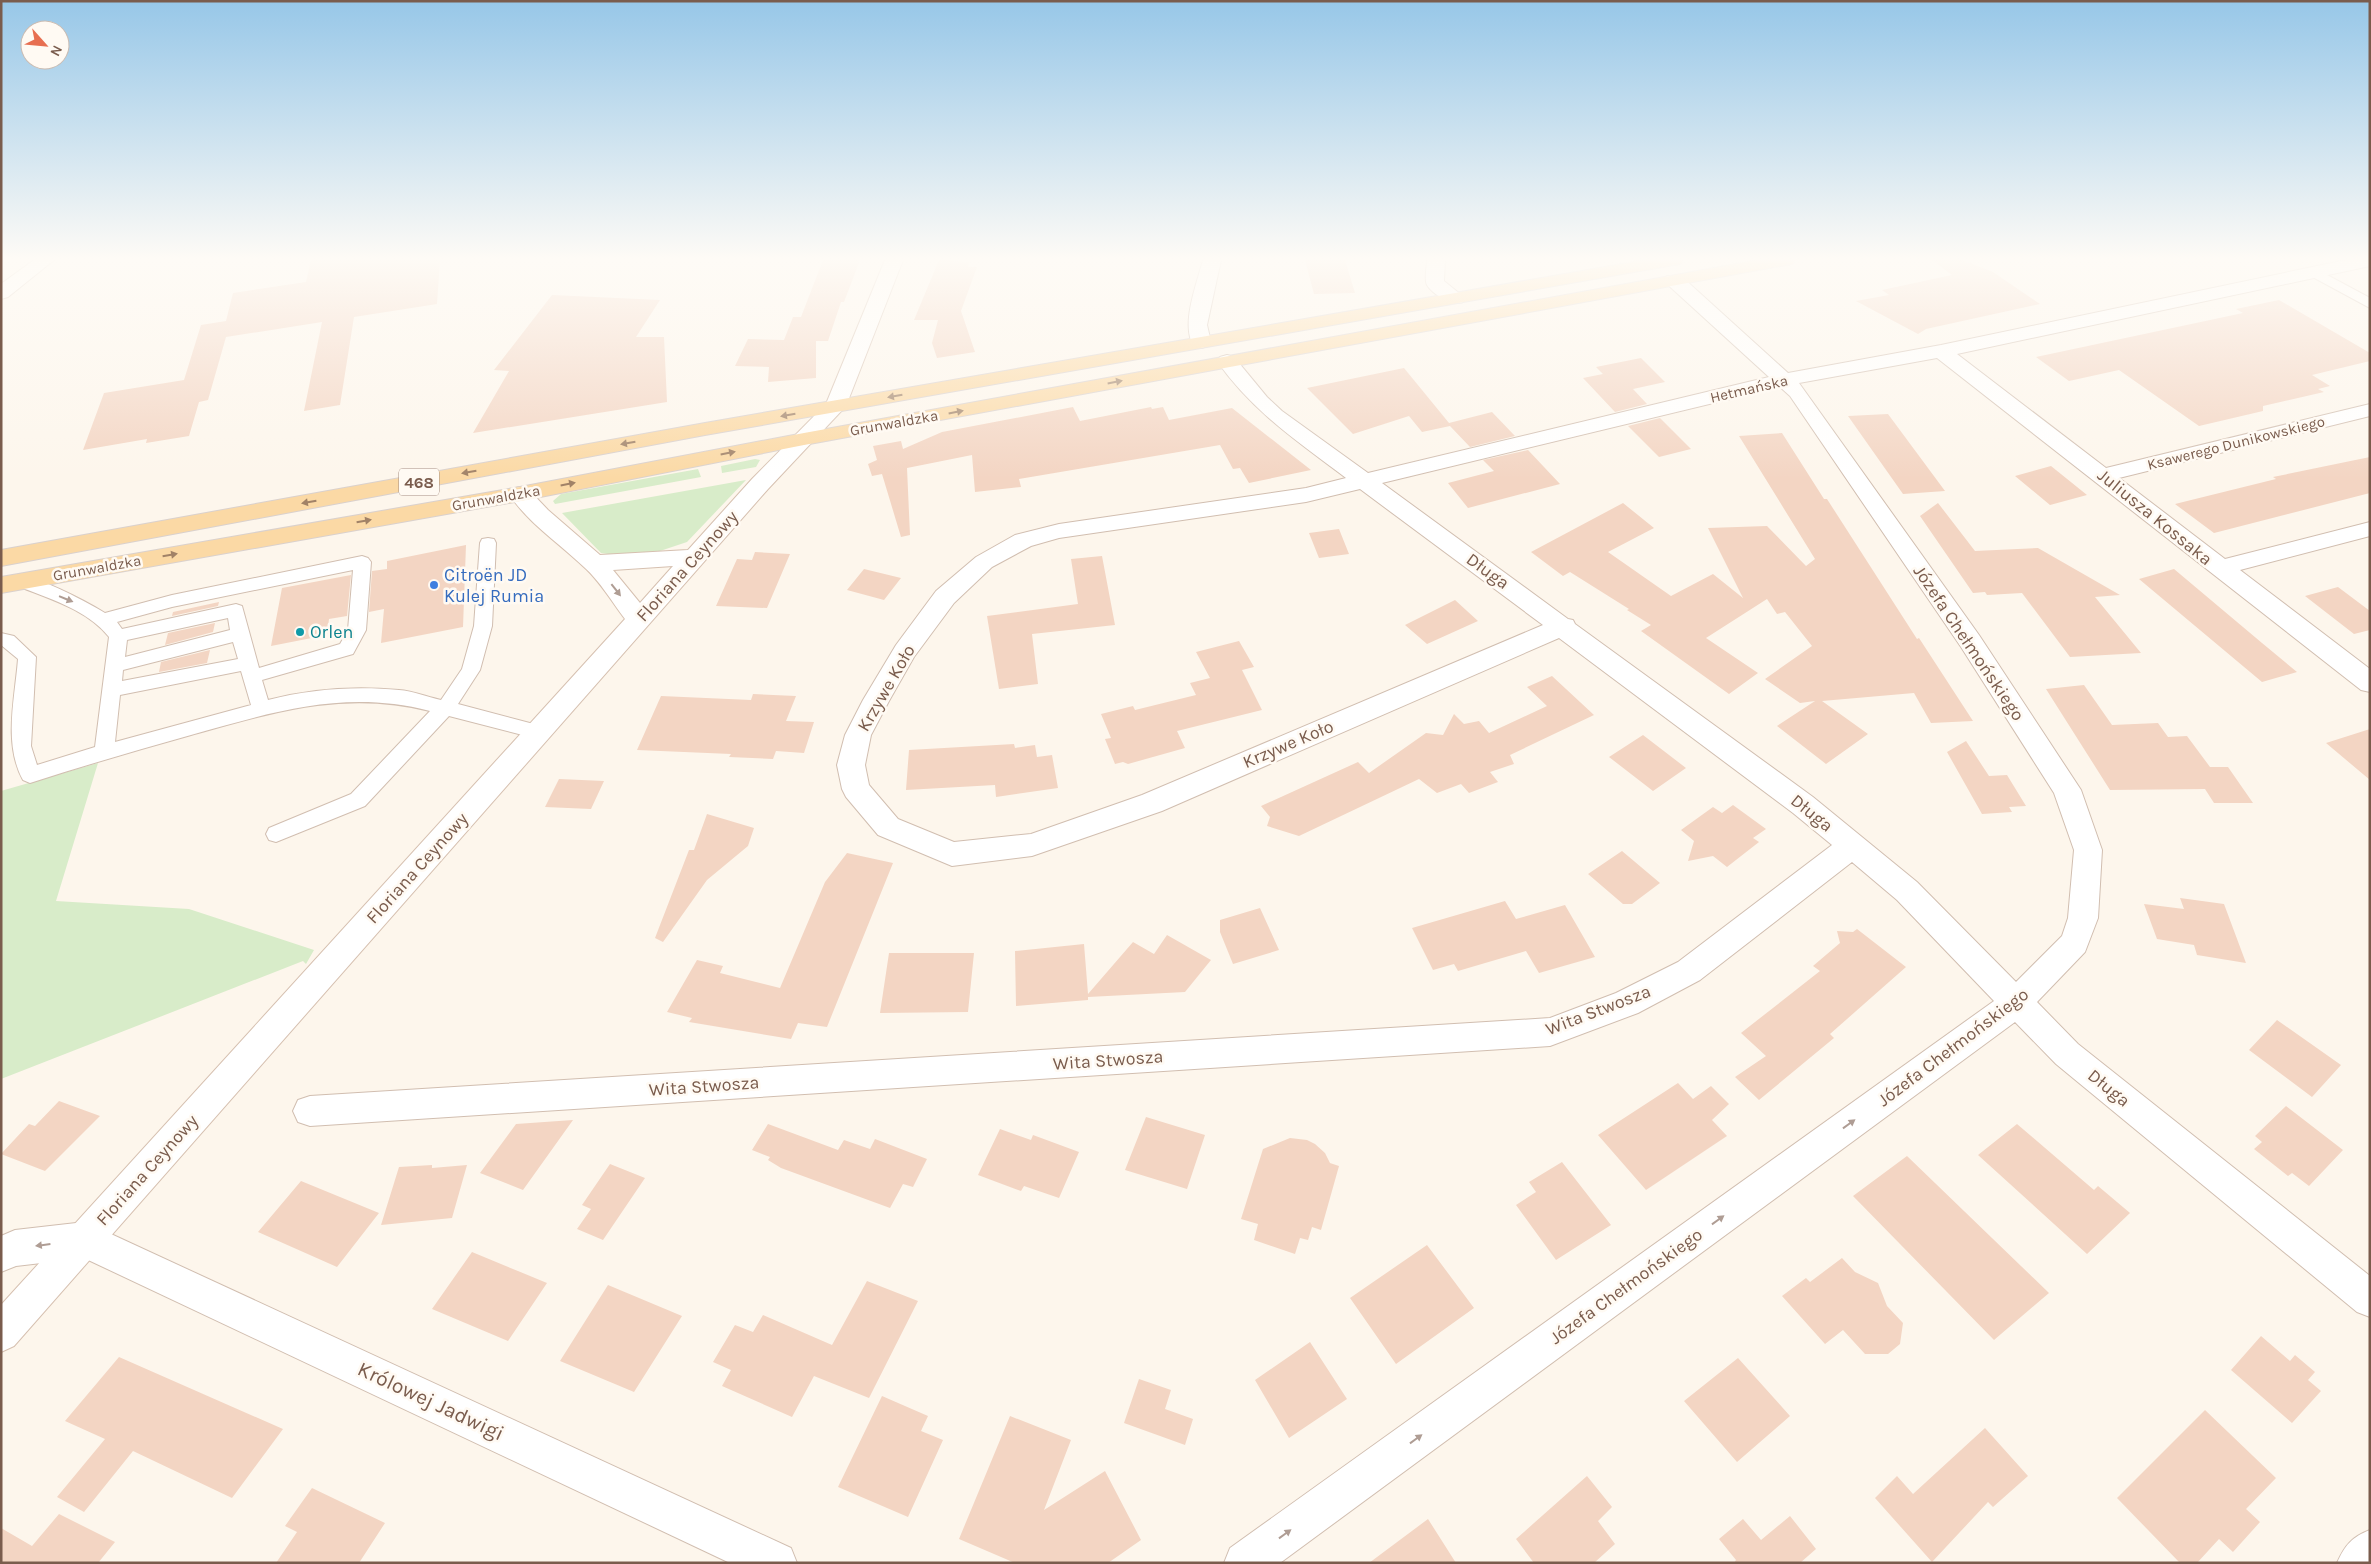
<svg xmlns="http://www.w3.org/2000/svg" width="2371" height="1564" viewBox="0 0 2371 1564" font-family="Karla,sans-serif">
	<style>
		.green { fill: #d8ecc9 }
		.building { fill: #f3d5c3 }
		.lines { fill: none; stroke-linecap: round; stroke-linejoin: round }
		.lane-casing { stroke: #d1beb0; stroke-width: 2 }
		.street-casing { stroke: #d1beb0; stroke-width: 2 }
		.secondary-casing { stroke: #d6c0b0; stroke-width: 2 }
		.primary-casing { stroke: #dad1cd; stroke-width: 2 }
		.lane { fill: #fff; fill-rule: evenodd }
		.street { fill: #fff; fill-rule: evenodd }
		.secondary { fill: #fff; fill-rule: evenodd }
		.primary { fill: #fbd9a5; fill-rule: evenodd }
		.oneway { fill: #a18267 }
		.oneway2 { fill: #af9d94 }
		.shop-dot { fill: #3f7fe0; stroke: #fffaf3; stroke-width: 2 }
		.culture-dot { fill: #0f9aa8; stroke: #fffaf3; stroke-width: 2 }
		.labels { text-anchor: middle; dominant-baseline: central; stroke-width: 5; stroke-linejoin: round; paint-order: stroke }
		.far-street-label { font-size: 15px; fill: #7a5c4d; stroke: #fffaf3 }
		.shield { fill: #fffaf3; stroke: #a28b7f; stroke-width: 1 }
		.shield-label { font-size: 16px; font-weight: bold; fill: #7a5c4d }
		.street-label { font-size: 18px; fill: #7a5c4d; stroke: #fffaf3 }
		.shop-label { font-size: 18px; fill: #366cbe; stroke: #fffaf3; text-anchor: start }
		.culture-label { font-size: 18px; fill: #0d838f; stroke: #fffaf3; text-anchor: start }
		.near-street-label { font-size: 21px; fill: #7a5c4d; stroke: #fffaf3 }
	</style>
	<rect width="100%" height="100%" fill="#fdf6ec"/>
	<path class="green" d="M 755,459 L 760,460 L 756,467 L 722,473 L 721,466 Z
		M 698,469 L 701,477 L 555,504 L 553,501 L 561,494 Z
		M 746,480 L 687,542 L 645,556 L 621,556 L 601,553 L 562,513 Z
		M 98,763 L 56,901 L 189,909 L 314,950 L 306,964 L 303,961 L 1,1079 L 1,791 Z"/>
	<path class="building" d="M 311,260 L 440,260 L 437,304 L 354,317 L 340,405 L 304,411 L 322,322 L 226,337 L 208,400 L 199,402 L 189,436 L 146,443 L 147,439 L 83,450 L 104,393 L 184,380 L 201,325 L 226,321 L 233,293 L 306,282 Z
		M 823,260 L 860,260 L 844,302 L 841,302 L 828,341 L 816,341 L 816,378 L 768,382 L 769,367 L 735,366 L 748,339 L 784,340 L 793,317 L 801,317 Z
		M 939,260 L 969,262 L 968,267 L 977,267 L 961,311 L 975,352 L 937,358 L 932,343 L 938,320 L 914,320 Z
		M 1305,260 L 1345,260 L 1355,293 L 1314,294 Z
		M 1932,260 L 1962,260 L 1993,272 L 2040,304 L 1926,329 L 1918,334 L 1856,301 L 1889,295 L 1882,290 L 1952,275 Z
		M 552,295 L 660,300 L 636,337 L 664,337 L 667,402 L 473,433 L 509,371 L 494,370 Z
		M 2279,300 L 2370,353 L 2370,361 L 2312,375 L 2330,386 L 2318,389 L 2324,392 L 2263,406 L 2263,411 L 2199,426 L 2119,370 L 2069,381 L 2036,357 L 2243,313 L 2236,309 Z
		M 1641,358 L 1665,382 L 1633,389 L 1647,404 L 1615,412 L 1583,378 L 1603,374 L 1596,367 Z
		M 1404,368 L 1449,423 L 1492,412 L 1515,436 L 1470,447 L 1450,426 L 1422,432 L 1409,416 L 1353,434 L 1307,388 Z
		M 1073,407 L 1080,421 L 1151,407 L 1152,409 L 1163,407 L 1169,420 L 1232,408 L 1311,470 L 1249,483 L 1240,468 L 1233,469 L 1220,445 L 1019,479 L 1021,487 L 975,492 L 972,455 L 907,468 L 910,535 L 901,537 L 882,474 L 872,476 L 868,464 L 877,460 L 873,446 L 901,441 L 903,449 L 942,432 Z
		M 1888,414 L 1945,491 L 1903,494 L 1848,416 Z
		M 1660,418 L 1691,449 L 1659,457 L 1628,426 Z
		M 1782,433 L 1824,499 L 1827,499 L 1917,639 L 1919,638 L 1973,721 L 1931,723 L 1914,693 L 1822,701 L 1868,734 L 1826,764 L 1777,726 L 1815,701 L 1800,703 L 1765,679 L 1812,646 L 1785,612 L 1777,614 L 1767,599 L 1706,638 L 1758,673 L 1729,694 L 1641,631 L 1651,625 L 1627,610 L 1629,609 L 1570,572 L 1563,576 L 1531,552 L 1623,503 L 1654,528 L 1608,552 L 1671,596 L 1713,574 L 1743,598 L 1708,528 L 1767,526 L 1806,566 L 1815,559 L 1739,436 Z
		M 1528,450 L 1560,484 L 1468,508 L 1448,483 L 1494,471 L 1483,460 Z
		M 2370,457 L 2370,493 L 2214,533 L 2175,504 L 2276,479 L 2273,477 Z
		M 2051,466 L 2087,495 L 2050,505 L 2015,476 Z
		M 1938,503 L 1975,551 L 2038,548 L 2120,595 L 2095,597 L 2141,653 L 2070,657 L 2022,593 L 1987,595 L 1985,592 L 1973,593 L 1920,516 Z
		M 1339,529 L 1349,554 L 1319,558 L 1309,533 Z
		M 466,545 L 463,627 L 381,643 L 384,609 L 369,612 L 372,571 L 387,569 L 387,561 Z
		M 755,552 L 790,554 L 767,608 L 716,606 L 737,559 L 752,560 Z
		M 1102,556 L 1115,625 L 1032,634 L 1038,684 L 999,689 L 987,616 L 1078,604 L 1071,559 Z
		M 864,569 L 901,578 L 884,600 L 847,590 Z
		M 2174,569 L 2262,643 L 2297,672 L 2262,682 L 2139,579 Z
		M 351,575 L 347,616 L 329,619 L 327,635 L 271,646 L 282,588 Z
		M 2338,587 L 2370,611 L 2370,630 L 2354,634 L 2305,596 Z
		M 1455,600 L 1478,621 L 1427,644 L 1405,625 Z
		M 219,602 L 218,606 L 172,616 L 173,612 Z
		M 215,623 L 213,632 L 165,645 L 168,633 Z
		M 1239,641 L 1254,667 L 1242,670 L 1262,710 L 1177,731 L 1185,748 L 1128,764 L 1123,762 L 1115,764 L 1105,739 L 1111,738 L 1101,714 L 1133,706 L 1135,710 L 1196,695 L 1190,683 L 1210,678 L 1196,652 Z
		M 210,650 L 207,663 L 159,672 L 161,662 Z
		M 1552,676 L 1594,715 L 1510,755 L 1514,764 L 1490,772 L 1498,782 L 1469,793 L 1461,784 L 1437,793 L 1419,779 L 1299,836 L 1267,826 L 1270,817 L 1261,806 L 1358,762 L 1369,773 L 1426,733 L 1443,735 L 1454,714 L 1464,724 L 1479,721 L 1489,733 L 1547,706 L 1527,687 Z
		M 2084,685 L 2112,725 L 2158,723 L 2168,737 L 2187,736 L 2210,767 L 2228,767 L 2253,803 L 2214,803 L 2205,789 L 2110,790 L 2046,689 Z
		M 753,694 L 796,696 L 786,721 L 814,722 L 804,753 L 776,751 L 773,759 L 729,757 L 731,754 L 637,750 L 661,696 L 751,700 Z
		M 2370,729 L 2370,780 L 2326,743 Z
		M 1643,735 L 1686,768 L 1653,791 L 1609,757 Z
		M 1966,741 L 1989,776 L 2007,775 L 2026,806 L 2009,807 L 2012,812 L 1982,814 L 1947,752 Z
		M 1014,744 L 1015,748 L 1035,745 L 1037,757 L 1052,755 L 1058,788 L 996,797 L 995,785 L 906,790 L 909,750 Z
		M 559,779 L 604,781 L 591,809 L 545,807 Z
		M 1733,805 L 1766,829 L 1753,838 L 1759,842 L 1727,867 L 1713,856 L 1688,861 L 1694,841 L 1681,830 L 1713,807 L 1722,813 Z
		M 707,814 L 754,828 L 748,846 L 707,880 L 663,942 L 655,938 L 689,850 L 694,850 Z
		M 1622,851 L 1660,883 L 1632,904 L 1623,904 L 1588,874 Z
		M 847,853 L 893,863 L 827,1027 L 798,1023 L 791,1039 L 689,1022 L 692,1018 L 667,1012 L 697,960 L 723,966 L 720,973 L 780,988 L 825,882 Z
		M 2180,898 L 2224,904 L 2246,963 L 2197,955 L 2194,945 L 2157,939 L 2144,904 L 2184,909 Z
		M 1505,901 L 1516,919 L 1565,905 L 1595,957 L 1539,973 L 1526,951 L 1458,971 L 1454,964 L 1433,970 L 1412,928 Z
		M 1260,908 L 1279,950 L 1233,964 L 1220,932 L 1220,920 Z
		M 1857,929 L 1906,967 L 1830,1034 L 1834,1038 L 1759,1100 L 1735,1077 L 1766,1056 L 1741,1033 L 1820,971 L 1813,966 L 1840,943 L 1837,931 L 1853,932 Z
		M 1167,935 L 1211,960 L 1185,992 L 1088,997 L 1088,1000 L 1016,1006 L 1015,951 L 1084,944 L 1088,994 L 1133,942 L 1154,954 Z
		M 889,953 L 974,953 L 968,1012 L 880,1013 Z
		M 2277,1020 L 2341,1065 L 2312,1097 L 2249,1050 Z
		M 1678,1083 L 1693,1099 L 1711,1086 L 1729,1104 L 1712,1120 L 1727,1136 L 1646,1190 L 1598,1135 Z
		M 59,1101 L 100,1116 L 45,1171 L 1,1154 L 29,1124 L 35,1126 Z
		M 2286,1106 L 2343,1150 L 2309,1186 L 2292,1173 L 2288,1176 L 2254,1149 L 2262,1142 L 2255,1136 Z
		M 1146,1117 L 1205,1135 L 1187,1189 L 1125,1170 Z
		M 573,1120 L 523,1190 L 480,1173 L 516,1124 Z
		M 768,1124 L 838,1150 L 844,1140 L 870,1149 L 875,1139 L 927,1159 L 913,1187 L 903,1184 L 890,1208 L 781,1168 L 768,1160 L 770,1157 L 752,1150 Z
		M 2017,1124 L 2094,1190 L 2098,1186 L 2130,1213 L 2087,1254 L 1978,1155 Z
		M 1000,1129 L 1031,1140 L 1033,1135 L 1079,1152 L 1059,1198 L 1024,1186 L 1021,1191 L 978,1175 Z
		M 1290,1138 L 1307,1140 L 1315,1144 L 1325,1153 L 1330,1163 L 1339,1166 L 1321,1230 L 1312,1227 L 1308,1240 L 1300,1238 L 1295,1254 L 1254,1240 L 1258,1224 L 1241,1219 L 1263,1149 Z
		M 1907,1156 L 2049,1293 L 1994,1340 L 1853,1196 Z
		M 1562,1162 L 1611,1225 L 1556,1260 L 1516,1205 L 1536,1192 L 1529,1182 Z
		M 610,1164 L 645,1178 L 603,1240 L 577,1229 L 591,1209 L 582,1205 Z
		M 432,1165 L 432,1168 L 467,1165 L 452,1218 L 381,1225 L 399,1167 Z
		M 301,1181 L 379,1213 L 337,1267 L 258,1232 Z
		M 1427,1245 L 1474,1308 L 1396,1364 L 1350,1298 Z
		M 472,1252 L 547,1283 L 508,1341 L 432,1309 Z
		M 1842,1258 L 1855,1272 L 1878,1283 L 1887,1306 L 1903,1323 L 1900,1344 L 1888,1354 L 1865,1354 L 1843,1330 L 1825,1344 L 1782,1296 L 1806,1278 L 1810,1282 Z
		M 867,1281 L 918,1301 L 869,1398 L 814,1376 L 792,1417 L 722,1386 L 731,1370 L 713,1362 L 735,1325 L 753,1332 L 763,1315 L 832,1345 Z
		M 608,1285 L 682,1316 L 634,1392 L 560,1361 Z
		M 2261,1336 L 2290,1361 L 2295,1355 L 2315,1372 L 2308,1380 L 2321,1391 L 2292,1423 L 2231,1370 Z
		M 1310,1342 L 1347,1399 L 1289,1438 L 1255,1380 Z
		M 119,1357 L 283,1429 L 232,1498 L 133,1451 L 84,1512 L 57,1497 L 105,1439 L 65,1421 Z
		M 1738,1358 L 1790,1416 L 1737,1462 L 1684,1401 Z
		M 1139,1379 L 1171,1390 L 1165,1409 L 1193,1419 L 1185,1445 L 1124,1423 Z
		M 882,1396 L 928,1416 L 921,1431 L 943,1440 L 908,1517 L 838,1487 Z
		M 2205,1410 L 2276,1478 L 2246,1509 L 2260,1522 L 2233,1552 L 2219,1539 L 2197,1563 L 2180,1563 L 2117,1498 Z
		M 1010,1416 L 1071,1440 L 1044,1510 L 1105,1471 L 1141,1540 L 1108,1563 L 1015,1563 L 959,1539 Z
		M 1985,1428 L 2028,1476 L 1993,1507 L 1988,1502 L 1932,1562 L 1875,1498 L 1897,1476 L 1913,1494 Z
		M 1587,1476 L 1612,1507 L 1598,1521 L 1615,1544 L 1594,1563 L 1534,1563 L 1516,1539 Z
		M 312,1488 L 385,1523 L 359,1563 L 276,1563 L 297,1532 L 285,1526 Z
		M 59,1514 L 115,1542 L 98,1563 L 1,1563 L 1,1528 L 32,1546 Z
		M 1790,1516 L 1816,1549 L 1800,1563 L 1734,1563 L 1736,1560 L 1719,1539 L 1743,1519 L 1761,1540 Z
		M 1428,1519 L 1456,1563 L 1369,1563 Z"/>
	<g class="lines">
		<g class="lane-casing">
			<path id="lane" d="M 2314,268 L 2370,298 L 2370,308 L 2309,275 L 2307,272 L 2309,269 Z
				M 488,538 L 494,539 L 496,543 L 492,626 L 480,670 L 458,704 L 545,727 L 548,732 L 545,737 L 538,739 L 449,716 L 365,806 L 276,842 L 269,840 L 266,834 L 269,828 L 351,794 L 430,711 C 344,689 274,712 191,735 C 137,750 83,766 30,783 L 23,780 C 3,744 15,698 18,659 L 1,645 L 1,633 L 14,636 L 36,657 L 31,746 L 37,765 L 95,747 L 109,637 C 87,609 47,598 15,585 L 12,581 L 15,577 C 32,572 89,603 105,613 L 172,595 L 362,556 L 368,558 L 371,562 L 366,630 L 353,654 L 262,680 L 268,700 C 310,689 356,686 399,690 C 413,691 427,697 441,700 L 462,669 L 474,626 L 480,543 L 482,539 ZM 353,570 L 348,630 L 340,644 L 259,668 L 242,606 L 236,604 L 122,629 L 117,622 L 172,607 ZM 228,618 L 230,630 L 125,657 L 127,640 ZM 233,642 L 238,659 L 122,681 L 123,670 ZM 241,671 L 251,705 L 115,742 L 120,695 Z"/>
		</g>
		<g class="street-casing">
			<path id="street" d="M 34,260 L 54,260 L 8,297 L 1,299 L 1,284 Z
				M 1203,260 L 1221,260 L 1207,325 L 1211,342 L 1208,346 L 1201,348 L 1194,346 C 1180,326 1197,283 1203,260 Z
				M 1427,260 L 1445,260 L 1444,281 L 1465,298 L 1463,302 C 1452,305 1433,295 1427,285 C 1424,279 1427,267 1427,260 Z
				M 2346,260 L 2370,260 L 2370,266 L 1957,354 L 2106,468 L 2370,404 L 2370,416 L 2119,478 L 2225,559 L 2370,522 L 2370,536 L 2240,570 L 2370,669 L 2370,692 L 2361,690 L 1937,358 L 1799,383 L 1979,635 L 2081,790 L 2102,850 L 2098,918 L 2085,952 L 2037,1002 L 2078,1044 L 2370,1276 L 2370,1317 L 2357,1312 L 2056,1064 L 2015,1022 L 1280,1563 L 1224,1563 L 1230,1548 L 1994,1001 L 1897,900 L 1852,862 L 1700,980 L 1638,1013 L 1550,1046 L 310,1126 L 298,1122 L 293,1111 L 298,1100 L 310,1096 L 1550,1018 L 1616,993 L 1678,962 L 1832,845 L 1793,813 L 1559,638 L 1162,811 L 1032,856 L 952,866 L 878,835 L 846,797 L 842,789 L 837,765 L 845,735 L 863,700 L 896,645 L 936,591 L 976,557 L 1015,535 L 1059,524 L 1306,488 L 1346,478 C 1298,442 1252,411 1217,361 L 1220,357 L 1227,355 L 1234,357 L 1267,397 L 1282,411 L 1368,473 L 1769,377 L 1667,284 L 1665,280 L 1667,276 L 1681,276 L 1788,373 L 1941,345 ZM 1780,387 L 1790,396 L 1961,647 L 2054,793 L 2074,850 L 2068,918 L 2062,936 L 2016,982 L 1917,882 L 1813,797 L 1575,624 L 1573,620 L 1568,619 L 1382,483 ZM 1360,489 L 1543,625 L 1142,795 L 1031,834 L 954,842 L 898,819 L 869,785 L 865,765 L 871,735 L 889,701 L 914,657 L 954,603 L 992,567 L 1031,546 L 1059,538 L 1306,502 Z
				M 85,1222 L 791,1548 L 797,1563 L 730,1563 L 84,1258 L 16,1266 L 1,1272 L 1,1236 L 15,1230 Z
				M 2370,1530 L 2370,1563 L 2337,1563 C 2345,1545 2352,1537 2370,1530 Z"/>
		</g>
		<g class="secondary-casing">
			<path id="secondary" d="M 885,260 L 903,260 L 846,406 L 768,489 L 14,1346 L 1,1352 L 1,1305 L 625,619 C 612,602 600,581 584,567 C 559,543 528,523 509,494 L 512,489 L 520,487 L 528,489 L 548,510 L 600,555 L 688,550 L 752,479 L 826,404 ZM 673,566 L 640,603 L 613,570 Z"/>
		</g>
		<g class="primary-casing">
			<path id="primary" d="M 1645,260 L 1683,260 L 1680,264 L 1674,265 L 705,435 L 1,566 L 1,550 L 705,423 Z
				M 1758,260 L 1795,260 L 1792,264 L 1786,265 L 804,445 L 520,501 L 1,593 L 1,577 L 520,487 L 804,433 Z"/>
		</g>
		<use href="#lane" class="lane"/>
		<use href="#street" class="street"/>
		<use href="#secondary" class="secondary"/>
		<use href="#primary" class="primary"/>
	</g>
	<defs><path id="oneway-solid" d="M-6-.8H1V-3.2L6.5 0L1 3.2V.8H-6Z" transform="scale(1.25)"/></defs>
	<g class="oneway">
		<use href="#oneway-solid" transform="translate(1115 382) rotate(-11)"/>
		<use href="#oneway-solid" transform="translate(895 396) rotate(170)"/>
		<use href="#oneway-solid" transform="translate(956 412) rotate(-11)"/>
		<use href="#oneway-solid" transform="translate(788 415) rotate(170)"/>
		<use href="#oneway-solid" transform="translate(628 443) rotate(170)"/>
		<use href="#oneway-solid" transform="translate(728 453) rotate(-11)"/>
		<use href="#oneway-solid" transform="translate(469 472) rotate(170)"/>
		<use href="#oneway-solid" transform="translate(568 484) rotate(-11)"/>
		<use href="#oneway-solid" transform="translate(309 502) rotate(170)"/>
		<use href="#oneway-solid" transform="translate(364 521) rotate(-10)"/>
		<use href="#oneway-solid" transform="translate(170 555) rotate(-10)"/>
	</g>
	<g class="oneway2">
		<use href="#oneway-solid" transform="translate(616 590) rotate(52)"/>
		<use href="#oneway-solid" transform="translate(66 599) rotate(22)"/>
		<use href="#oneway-solid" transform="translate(1849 1124) rotate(-36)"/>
		<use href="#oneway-solid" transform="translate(1718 1220) rotate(-36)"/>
		<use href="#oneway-solid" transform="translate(43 1245) rotate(173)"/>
		<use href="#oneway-solid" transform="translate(1416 1439) rotate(-36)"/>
		<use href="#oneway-solid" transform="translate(1285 1534) rotate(-36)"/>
	</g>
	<linearGradient id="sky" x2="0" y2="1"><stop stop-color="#97c7e8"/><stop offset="0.54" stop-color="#fefbf6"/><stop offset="1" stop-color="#fefbf6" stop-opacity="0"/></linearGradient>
	<rect width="2371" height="479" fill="url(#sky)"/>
	<circle class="shop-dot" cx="434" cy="585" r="5"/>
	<circle class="culture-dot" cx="300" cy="632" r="5"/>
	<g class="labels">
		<g class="far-street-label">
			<text transform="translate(1749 389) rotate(-13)">Hetmańska</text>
			<text transform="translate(894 423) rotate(-10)">Grunwaldzka</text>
			<text transform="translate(2236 443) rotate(-14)">Ksawerego Dunikowskiego</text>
			<text transform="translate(496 498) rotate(-10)">Grunwaldzka</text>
			<text transform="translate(97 568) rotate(-10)">Grunwaldzka</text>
		</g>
		<rect class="shield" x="399" y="468.5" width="40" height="27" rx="4"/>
		<g class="shield-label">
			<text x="419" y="482">468</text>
		</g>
		<g class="street-label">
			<text transform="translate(2155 517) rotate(39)">Juliusza Kossaka</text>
			<text transform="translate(687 566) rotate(-48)">Floriana Ceynowy</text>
			<text transform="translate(1488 571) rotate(36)">Długa</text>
			<text transform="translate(1969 643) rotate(56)">Józefa Chełmońskiego</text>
			<text transform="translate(886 688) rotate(-60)">Krzywe Koło</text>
			<text transform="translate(1288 744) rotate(-23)">Krzywe Koło</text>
			<text transform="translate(1812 813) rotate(39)">Długa</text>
			<text transform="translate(417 868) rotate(-48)">Floriana Ceynowy</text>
			<text transform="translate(1598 1010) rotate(-21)">Wita Stwosza</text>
			<text transform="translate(1953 1047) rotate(-37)">Józefa Chełmońskiego</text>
			<text transform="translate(1108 1060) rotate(-4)">Wita Stwosza</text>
			<text transform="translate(704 1086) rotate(-4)">Wita Stwosza</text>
			<text transform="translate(2109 1088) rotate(39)">Długa</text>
			<text transform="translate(147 1170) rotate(-48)">Floriana Ceynowy</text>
			<text transform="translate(1626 1286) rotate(-36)">Józefa Chełmońskiego</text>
		</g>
		<g class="shop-label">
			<text x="444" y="575">Citroën JD<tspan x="444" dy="21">Kulej Rumia</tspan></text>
		</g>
		<g class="culture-label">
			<text x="310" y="632">Orlen</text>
		</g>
		<g class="near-street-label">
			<text transform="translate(431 1401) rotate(25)">Królowej Jadwigi</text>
		</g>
	</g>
	<rect width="2371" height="1564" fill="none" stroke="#7a5c4d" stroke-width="5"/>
	<g transform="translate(45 45) rotate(117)"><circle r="24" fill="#fffaf3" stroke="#cabbb1"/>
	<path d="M0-4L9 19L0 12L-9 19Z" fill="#e76f51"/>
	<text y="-8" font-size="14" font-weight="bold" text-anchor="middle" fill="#7a5c4d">N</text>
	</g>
</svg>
